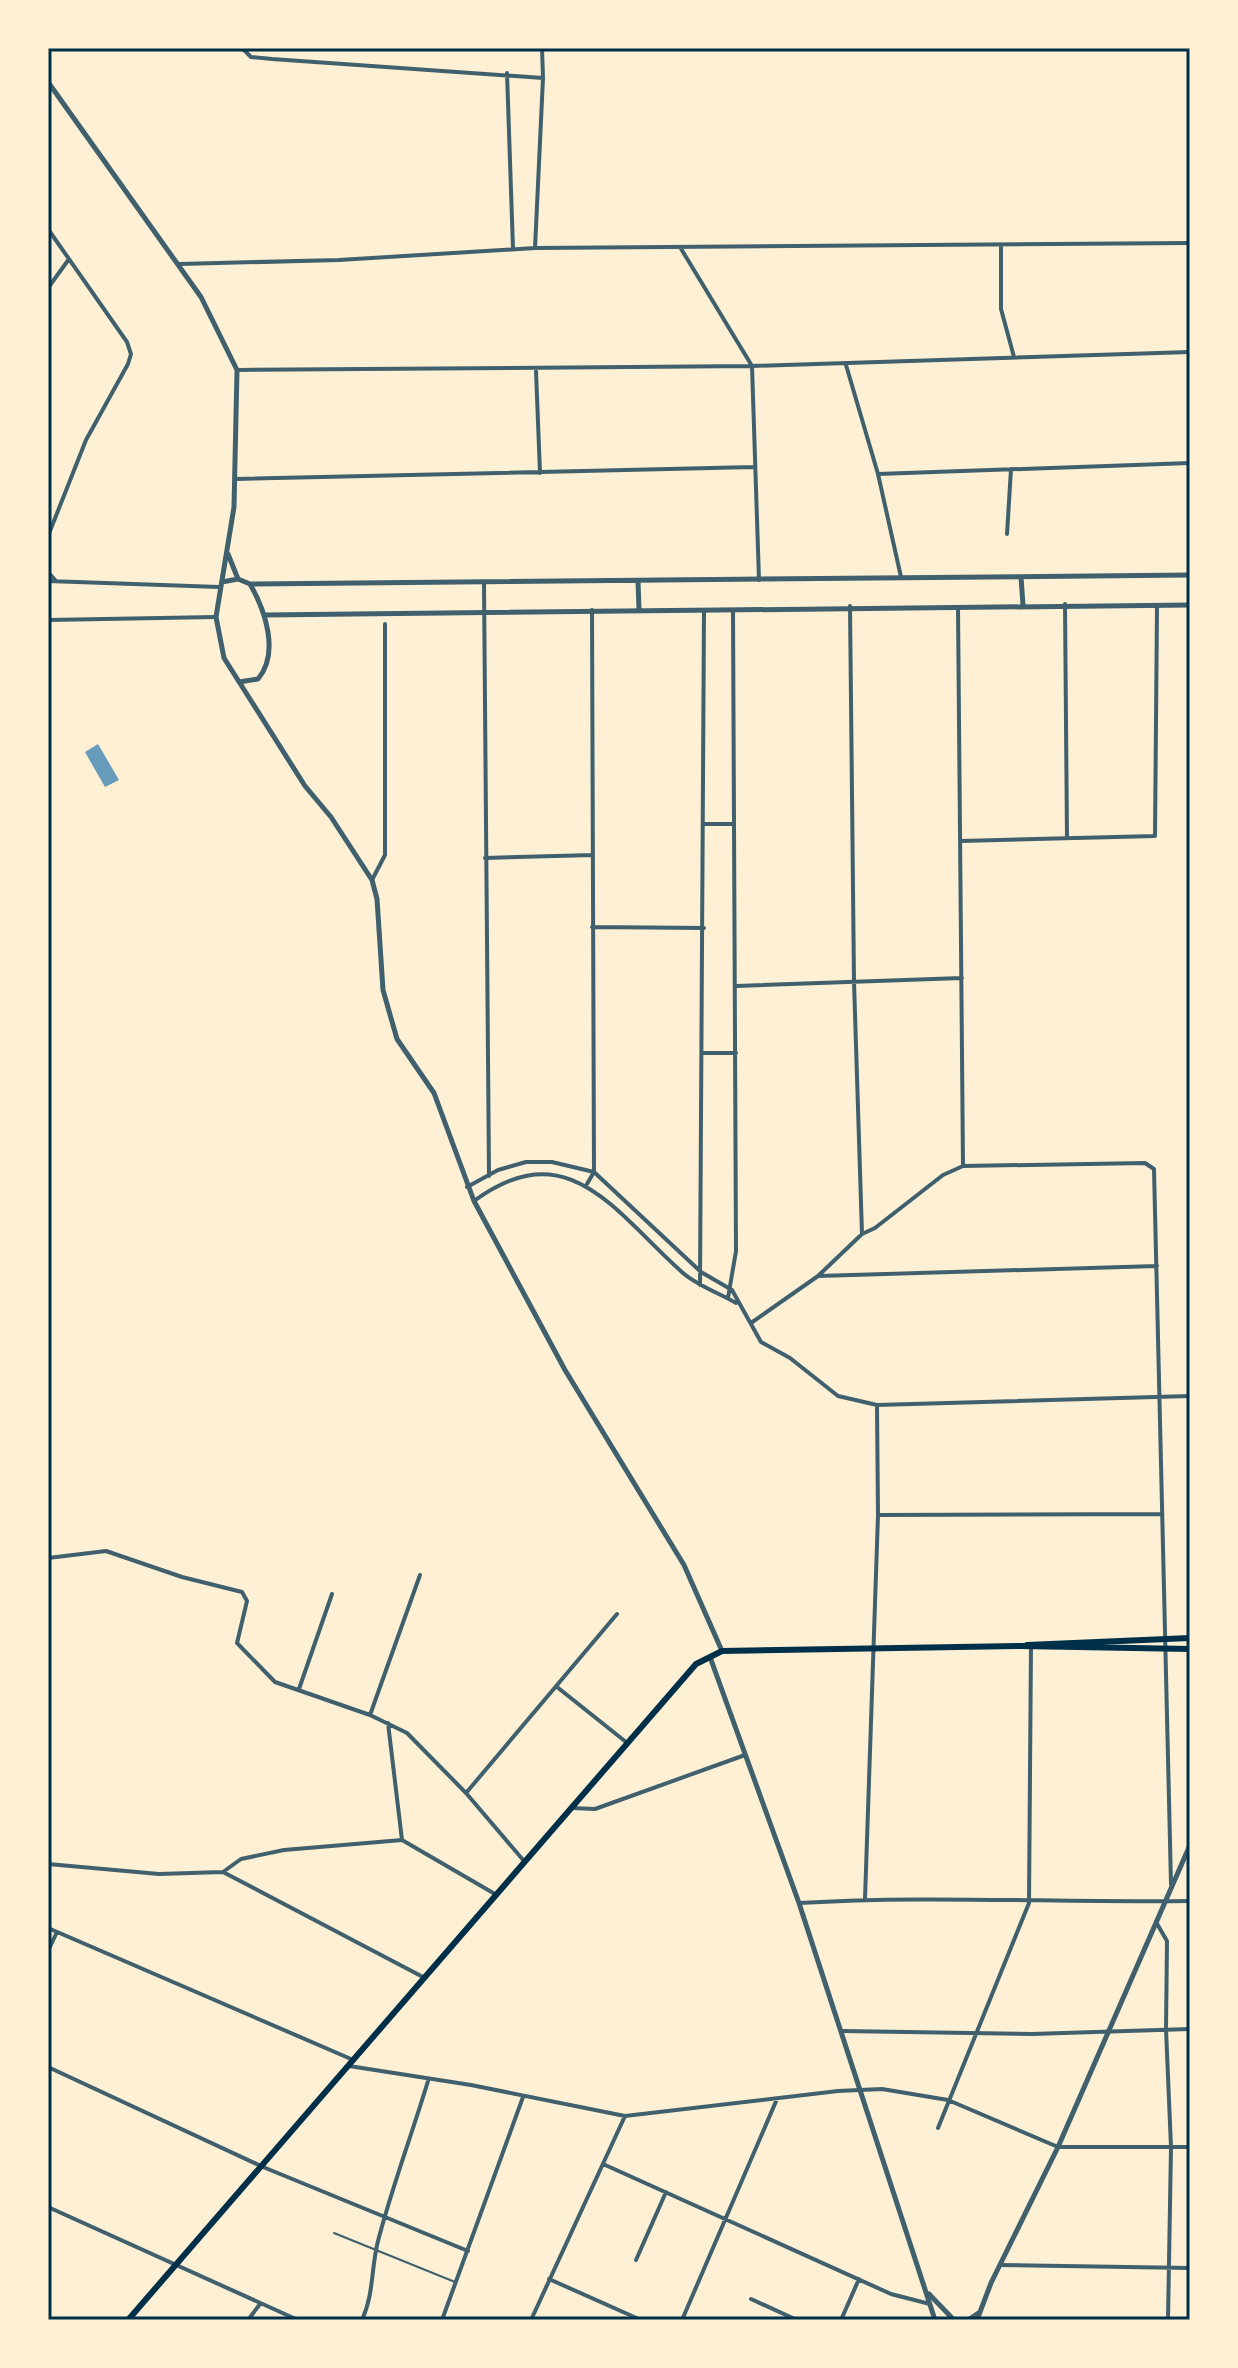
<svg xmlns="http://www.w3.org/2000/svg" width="1238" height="2368" viewBox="0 0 1238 2368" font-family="'Exo 2',sans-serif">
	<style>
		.water { fill: #669bbc }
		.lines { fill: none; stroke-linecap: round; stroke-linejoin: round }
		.service { stroke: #3f606c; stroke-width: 2 }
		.minor { stroke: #3f606c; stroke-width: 4 }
		.tertiary { stroke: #3f606c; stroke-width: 5 }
		.secondary { stroke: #003049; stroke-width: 6 }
		.neatline { fill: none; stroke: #003049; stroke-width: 3 }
	</style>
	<rect width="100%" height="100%" fill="#fdf0d5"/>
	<path class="water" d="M 98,744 L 119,780 L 105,787 L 85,752 Z"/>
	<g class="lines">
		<path class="service" d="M 334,2233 L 455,2282"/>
		<path class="minor" d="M 242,48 L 251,57 L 272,59 L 543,78 L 542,48
			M 507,73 L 513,249
			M 48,229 L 127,342 L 131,354 L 128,364 L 86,440 L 48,536
			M 680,247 L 752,366 L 759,580
			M 1001,247 L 1001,309 L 1014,357
			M 535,248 L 543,78
			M 179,264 L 339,260 L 535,248 L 1190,243
			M 48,288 L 69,259
			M 846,365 L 878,474 L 901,577
			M 237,370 L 752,366 L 1190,352
			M 536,371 L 540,473
			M 878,474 L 1190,463
			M 236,479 L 754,467
			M 1007,534 L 1011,469
			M 48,572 L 56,581
			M 48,581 L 219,587
			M 484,584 L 489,1176
			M 1065,604 L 1067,838
			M 850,606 L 854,982 L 862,1234
			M 958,608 L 963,1166
			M 48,620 L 216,617
			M 705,824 L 734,824
			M 961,841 L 1155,836 L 1157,606
			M 485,858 L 593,855
			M 372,880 L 385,855 L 385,624
			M 592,927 L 704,928
			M 737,986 L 962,978
			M 703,1053 L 736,1053
			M 587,1184 L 594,1172 L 592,610
			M 467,1187 L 498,1170 L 526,1162 L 552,1162 L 594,1172 L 701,1272 L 732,1290
			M 474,1201 C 569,1131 616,1214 683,1273 C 698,1286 719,1293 736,1303
			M 818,1276 L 862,1234 L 875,1228 L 943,1175 L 963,1166 L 1145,1163 L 1154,1169 L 1171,1884
			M 700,1285 L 704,611
			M 732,1290 L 761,1342 L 790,1358 L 838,1396 L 877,1405 L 1190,1396
			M 728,1298 L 736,1251 L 733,610
			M 751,1323 L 818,1276 L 1157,1266
			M 878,1515 L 1161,1514
			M 48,1558 L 106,1551 L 182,1577 L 242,1592 L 247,1601 L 237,1643 L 275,1682 L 370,1715 L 407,1733 L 466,1793 L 524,1861
			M 557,1687 L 626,1742
			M 299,1689 L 332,1594
			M 370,1715 L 420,1575
			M 388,1723 L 402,1840
			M 466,1793 L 617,1614
			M 571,1808 L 595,1809 L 745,1755
			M 402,1840 L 495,1894
			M 48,1864 L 159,1874 L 223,1872 L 241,1859 L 284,1850 L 402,1840
			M 223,1872 L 423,1977
			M 865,1899 L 878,1515 L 877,1406
			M 799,1903 C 929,1895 1060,1903 1190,1901
			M 1156,1922 L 1167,1941 L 1166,2029 L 1171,2147 L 1168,2320
			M 48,1928 L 351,2059
			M 48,1951 L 57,1932
			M 842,2031 L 1032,2034 L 1190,2029
			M 349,2066 L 471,2085 L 625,2116 L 838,2091 L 882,2089 L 948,2100 L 1058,2147 L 1190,2147
			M 48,2067 L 263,2167 L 468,2251
			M 938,2128 L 1029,1903 L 1031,1644
			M 603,2164 L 891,2294 L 930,2304
			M 48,2207 L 298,2320
			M 636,2260 L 666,2192
			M 1000,2265 L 1190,2268
			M 549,2279 L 641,2320
			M 751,2299 L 797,2320
			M 248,2320 L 260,2304
			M 362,2320 C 374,2294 371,2268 378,2241 C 392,2187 412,2134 428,2081
			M 442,2320 L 523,2097
			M 531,2320 L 625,2116
			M 682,2320 L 777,2099
			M 841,2320 L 859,2279"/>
		<path class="tertiary" d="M 48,82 L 201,297 L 237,370 L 234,507 L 216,617 L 224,658 L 305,786 L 331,817 L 372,880 L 377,899 L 383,990 L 397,1039 L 434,1093 L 474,1201 L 565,1370 L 684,1565 L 722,1651
			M 228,554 L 238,579
			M 1021,577 L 1023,605
			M 638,581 L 639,609
			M 222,582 L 238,579 L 250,584 C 265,610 280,653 258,679 L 239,682
			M 250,584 L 1190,575
			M 265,615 L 1190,605
			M 710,1657 L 799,1903 L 935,2320
			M 929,2294 L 953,2319
			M 949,2320 L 962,2320
			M 968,2320 L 980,2312
			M 977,2320 L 991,2283 L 1058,2147 L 1190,1845"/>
		<path class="secondary" d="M 1027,1645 L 1190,1638
			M 128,2320 L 696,1664 L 722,1651 L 1020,1646 L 1190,1649"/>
	</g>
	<rect width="1238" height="2368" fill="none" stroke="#fdf0d5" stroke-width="100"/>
	<rect x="50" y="50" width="1138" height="2268" class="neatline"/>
</svg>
